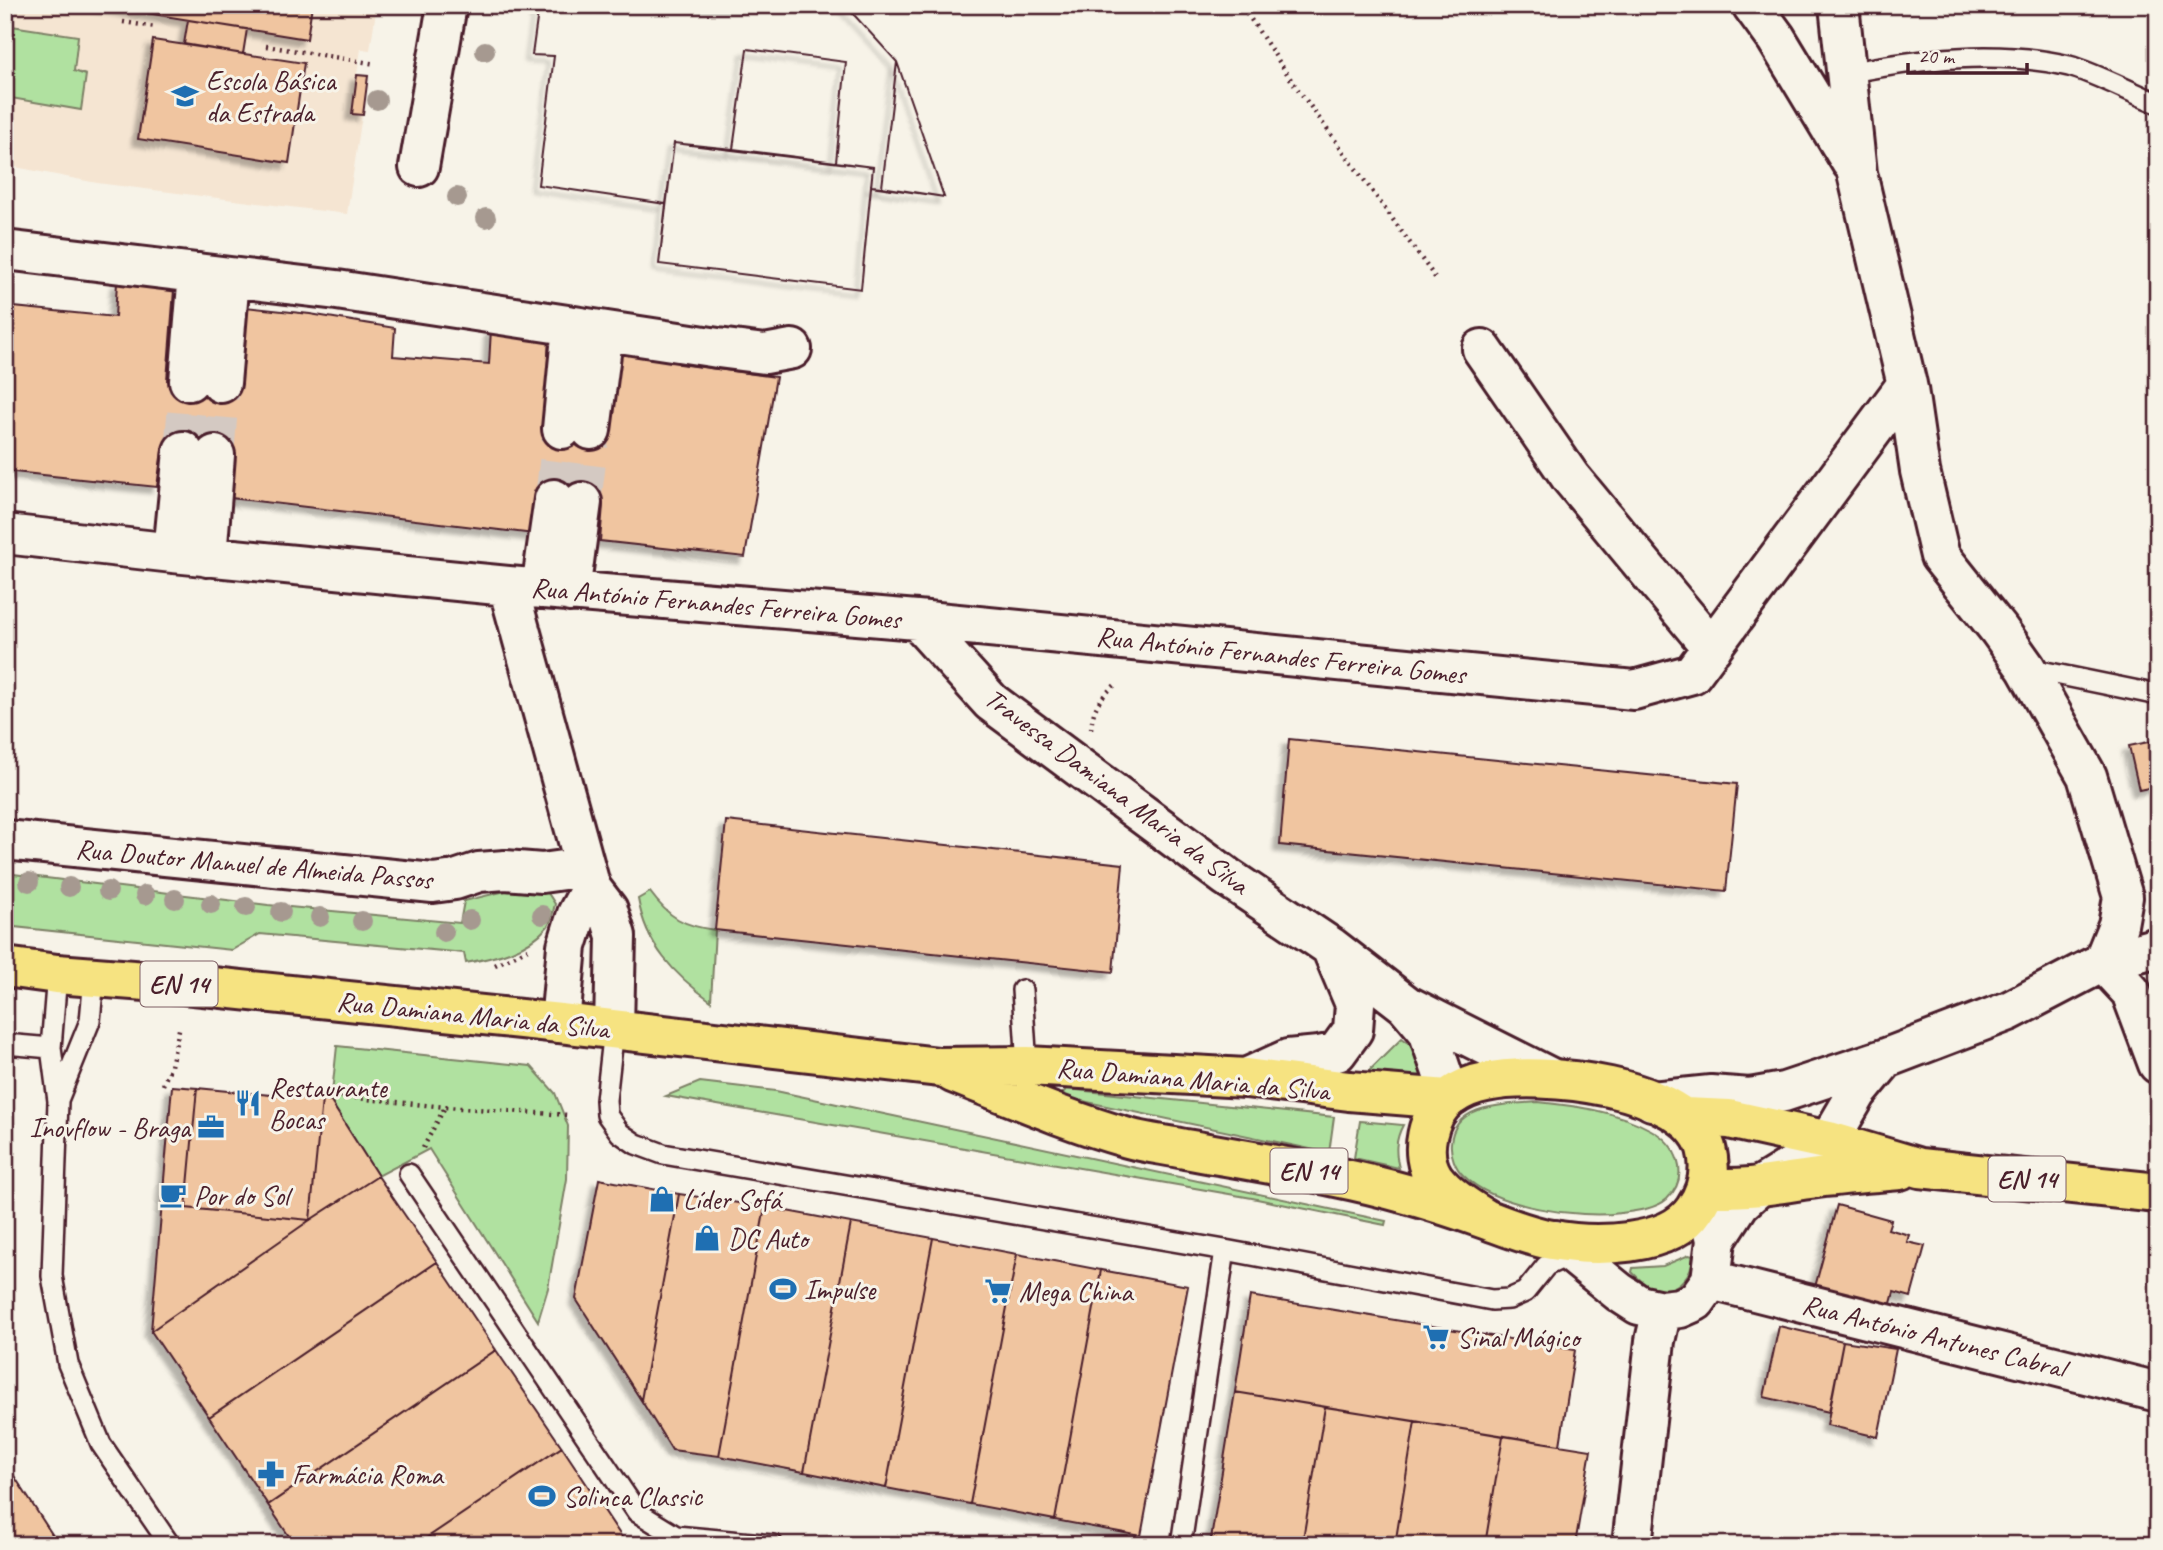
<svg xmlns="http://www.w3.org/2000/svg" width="2163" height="1550" viewBox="0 0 2163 1550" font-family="Caveat,sans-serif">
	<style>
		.built { fill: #f5e5d2 }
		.green { fill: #b0e1a0; stroke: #7d8066; stroke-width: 2 }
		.building { fill: #f0c5a0; stroke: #4a1f2b; stroke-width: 2; fill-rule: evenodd; filter: url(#shadow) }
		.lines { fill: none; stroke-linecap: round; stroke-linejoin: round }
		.street-tunnel { stroke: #d4c9c2; stroke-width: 38; stroke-dasharray: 38 19; stroke-linecap: butt }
		.lane-casing { stroke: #4a1f2b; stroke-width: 24 }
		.street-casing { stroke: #4a1f2b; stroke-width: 44 }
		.secondary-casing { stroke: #4a1f2b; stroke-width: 44 }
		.primary-casing { stroke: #4a1f2b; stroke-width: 44 }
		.path { stroke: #4a1f2b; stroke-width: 4.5; stroke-dasharray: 2 5; stroke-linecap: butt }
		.lane { stroke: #f7f3e8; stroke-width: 19 }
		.street { stroke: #f7f3e8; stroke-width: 38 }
		.secondary { stroke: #f7f3e8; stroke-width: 38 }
		.primary { stroke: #f6e381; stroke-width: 38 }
		.tree { fill: #a69990 }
		.labels { text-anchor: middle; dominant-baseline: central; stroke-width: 6; stroke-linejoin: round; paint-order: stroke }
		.shield { fill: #f7f3e8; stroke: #7e5f64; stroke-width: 2 }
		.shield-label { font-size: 26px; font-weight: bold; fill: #4a1f2b }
		.poi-label { font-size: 28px; fill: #4a1f2b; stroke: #f7f3e8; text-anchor: start }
		.street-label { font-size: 28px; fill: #4a1f2b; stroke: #f7f3e8 }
	</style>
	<defs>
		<filter id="shadow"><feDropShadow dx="-6" dy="6" stdDeviation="2" flood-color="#0004"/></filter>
	</defs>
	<rect width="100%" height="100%" fill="#f7f3e8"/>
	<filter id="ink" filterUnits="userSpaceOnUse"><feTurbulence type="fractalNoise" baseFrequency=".0143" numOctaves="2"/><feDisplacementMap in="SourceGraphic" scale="14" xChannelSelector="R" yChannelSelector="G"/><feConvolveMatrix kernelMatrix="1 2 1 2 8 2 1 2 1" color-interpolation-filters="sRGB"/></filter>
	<g filter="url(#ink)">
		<path class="built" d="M 5,5 L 377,5 L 370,50 L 361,49 L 357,74 L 368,76 L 347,214 L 97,183 L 5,165 Z"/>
		<path class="green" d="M 5,25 L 78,36 L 74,71 L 86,75 L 81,110 L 5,97 Z
			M 5,873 L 268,905 L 460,923 L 464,901 L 518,888 L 546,890 L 555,904 C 553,911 552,920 548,926 C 527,951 496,957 466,963 L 464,953 L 260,934 L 232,950 L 5,926 Z
			M 650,892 C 669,918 684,926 715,930 L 711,1001 C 674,975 646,945 638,899 Z
			M 1402,1038 L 1417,1049 L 1427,1076 L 1407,1080 L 1363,1077 Z
			M 337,1046 L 531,1066 L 555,1093 L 568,1126 L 567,1179 L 548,1288 L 538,1321 L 429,1149 L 378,1176 L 331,1102 Z
			M 700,1082 L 776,1091 L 1386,1221 L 1385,1225 L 1252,1198 L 666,1096 Z
			M 1067,1089 L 1334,1117 L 1329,1153 L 1059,1096 Z
			M 1538,1102 C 1576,1106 1617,1111 1651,1130 C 1677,1144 1691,1176 1667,1199 C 1656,1209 1635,1211 1621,1213 C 1579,1219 1495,1207 1464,1176 C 1455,1168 1450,1154 1451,1143 C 1454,1102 1507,1105 1538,1102 Z
			M 1360,1121 L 1403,1125 C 1395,1140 1395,1152 1399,1168 L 1354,1158 Z
			M 1689,1255 L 1693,1256 C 1692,1278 1673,1297 1650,1287 C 1643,1284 1637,1277 1632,1272 L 1633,1268 L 1663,1266 Z"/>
		<path class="building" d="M 97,5 L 312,5 L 307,39 Z
			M 539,5 L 845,5 L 897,62 L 944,197 L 871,186 L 861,289 L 659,264 L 666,204 L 538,185 L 554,56 L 532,55 ZM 747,49 L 846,62 L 836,162 L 733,149 Z
			M 539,5 L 845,5 L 897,62 L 882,187 L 871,186 L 873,167 L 836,162 L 846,62 L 747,49 L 733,149 L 674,143 L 666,204 L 538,185 L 554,56 L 532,55 Z
			M 188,20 L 247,29 L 243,54 L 184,44 Z
			M 153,40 L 304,63 L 289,163 L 138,139 Z
			M 897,62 L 944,197 L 882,187 Z
			M 357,75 L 368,76 L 363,115 L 352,114 Z
			M 674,143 L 873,167 L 861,289 L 659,264 Z
			M 5,273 L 14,275 L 14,307 L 115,317 L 117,282 L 174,290 L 167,380 L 241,385 L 246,307 L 310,314 L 395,328 L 393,356 L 489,364 L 491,329 L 549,336 L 546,401 L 591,430 L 611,432 L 618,344 L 680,349 L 679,364 L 776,377 L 745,557 L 600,541 L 603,505 L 567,501 L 534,534 L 231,498 L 235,457 L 162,450 L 157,487 L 5,471 Z
			M 1289,739 L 1737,784 L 1726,891 L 1280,845 Z
			M 2158,740 L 2158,786 L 2139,790 L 2129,746 Z
			M 726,821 L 1123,864 L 1113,972 L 715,930 Z
			M 172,1086 L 197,1088 L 186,1208 L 310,1220 L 151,1331 Z
			M 197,1088 L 322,1100 L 310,1220 L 186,1208 Z
			M 322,1100 L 331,1102 L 378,1176 L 310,1220 Z
			M 378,1176 L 437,1262 L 209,1417 L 151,1331 L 310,1220 Z
			M 599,1179 L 679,1194 L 641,1400 L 576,1299 Z
			M 679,1194 L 765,1207 L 719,1456 L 672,1450 L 641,1400 Z
			M 1837,1205 L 1891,1220 L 1888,1229 L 1909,1235 L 1907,1242 L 1925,1246 L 1911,1297 L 1894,1292 L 1890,1307 L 1815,1287 Z
			M 765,1207 L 851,1223 L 804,1472 L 719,1456 Z
			M 851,1223 L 933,1238 L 886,1488 L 804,1472 Z
			M 933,1238 L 1017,1254 L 970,1504 L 886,1488 Z
			M 1017,1254 L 1101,1270 L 1055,1520 L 970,1504 Z
			M 437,1262 L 496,1350 L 268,1505 L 209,1417 Z
			M 1101,1270 L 1188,1286 L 1141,1536 L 1055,1520 Z
			M 1250,1296 L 1575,1350 L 1560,1445 L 1235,1392 Z
			M 1779,1326 L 1843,1341 L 1829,1412 L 1764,1397 Z
			M 1843,1341 L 1896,1349 L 1878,1437 L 1827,1425 Z
			M 496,1350 L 562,1447 L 416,1545 L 295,1545 L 268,1505 Z
			M 1235,1392 L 1325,1407 L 1302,1545 L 1210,1545 Z
			M 1325,1407 L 1415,1421 L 1395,1545 L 1302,1545 Z
			M 1415,1421 L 1503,1436 L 1485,1545 L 1395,1545 Z
			M 1503,1436 L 1591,1450 L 1575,1545 L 1485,1545 Z
			M 562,1447 L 627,1545 L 416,1545 Z
			M 5,1462 L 59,1545 L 5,1545 Z"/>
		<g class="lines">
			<path class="street-tunnel" d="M 183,451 L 189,381
				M 215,455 L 221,383
				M 554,499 L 562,429
				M 582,502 L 591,430"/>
			<g class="lane-casing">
				<path id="lane" d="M 1847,73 C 1919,59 1996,49 2069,66 C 2095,73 2132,93 2158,103
					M 2026,668 L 2158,695
					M 57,974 L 51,1048 L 58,1101 L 52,1276 L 68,1364 L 101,1444 L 170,1545
					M 1022,990 L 1027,1066 L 1030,1072
					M 614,1029 L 606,1100 L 607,1115 L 620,1133 L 636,1144 L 663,1154 L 1225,1250 L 1492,1300 L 1509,1299 L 1525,1292 L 1546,1266 L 1561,1259 L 1576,1256
					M 5,1044 L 51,1048
					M 58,1100 L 90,1021 L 94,978
					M 409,1174 L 637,1512 L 676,1536 L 773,1545
					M 1181,1545 L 1225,1250"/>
			</g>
			<g class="street-casing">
				<path id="street" d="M 1752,5 L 1776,38 L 1851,162
					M 1839,5 L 1857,173 L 1908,389 L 1920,471 L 1940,556 L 1999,630 L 2026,668 L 2087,776 L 2123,897 L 2118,925 L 2103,962
					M 419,167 L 447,5
					M 5,250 L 337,290 L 718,348 L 765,354 L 792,349
					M 1482,349 L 1571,478 L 1712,648
					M 189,381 L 198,273
					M 221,383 L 230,278
					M 562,429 L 572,326
					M 591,430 L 604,331
					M 5,534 L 173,553 L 508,586 L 917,620 L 1634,690 L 1692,674 L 1907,384
					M 173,553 L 183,451
					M 207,557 L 215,455
					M 508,586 L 591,888 L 608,910 L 616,936 L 614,1029
					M 541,589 L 554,499
					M 570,592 L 582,502
					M 917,620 L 991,702 L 1227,877 L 1331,947 L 1406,1005 L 1428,1031 L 1446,1084 L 1453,1095
					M 5,840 L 433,883 L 455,880 L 479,872 L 505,870 L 542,873 L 585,867
					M 2103,962 L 2131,992 L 2158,1064
					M 1410,1007 L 1549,1077
					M 560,1023 L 567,946 L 577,914 L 591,888
					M 1246,1078 L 1288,1059 L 1319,1056 L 1337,1052 L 1353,1030 L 1355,1004 L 1333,952
					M 1652,1101 L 1711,1095 L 1750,1098 L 1784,1092 L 1886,1058 L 2009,1011 L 2103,962 L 2158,947
					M 1716,1240 L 1740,1203 L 1757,1188 L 1809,1156 L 1829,1141 L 1857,1093 L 1886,1058
					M 1711,1280 L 2158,1392"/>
			</g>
			<g class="secondary-casing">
				<path id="secondary" d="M 1555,1240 L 1619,1292 L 1639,1305 L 1662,1310 L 1680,1308 L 1696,1301 L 1711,1280 L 1716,1240 L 1712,1223 L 1698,1205
					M 1632,1545 L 1655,1341 L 1662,1310"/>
			</g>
			<g class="primary-casing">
				<path id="primary" d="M 5,967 L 57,974 L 184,984 L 560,1023 L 939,1067 L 1027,1066 L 1246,1078 L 1349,1091 L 1447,1099
					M 953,1073 C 1011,1096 1068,1121 1128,1138 C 1146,1143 1166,1145 1185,1149 C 1235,1158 1286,1166 1336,1177 C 1386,1187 1437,1202 1485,1219 C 1507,1227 1528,1236 1552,1240 C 1593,1247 1670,1248 1695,1209 C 1708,1190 1712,1170 1706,1148 C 1687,1085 1540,1070 1486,1082 C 1474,1084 1460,1090 1450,1097 C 1427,1114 1418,1154 1434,1178 C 1447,1195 1466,1207 1484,1218
					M 1684,1117 L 1729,1119 L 1829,1141 L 1920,1168 L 2158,1193
					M 1706,1187 C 1748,1191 1784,1182 1825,1177 C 1850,1174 1875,1172 1900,1170"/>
			</g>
			<path class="path" d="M 1236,5 L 1248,15 L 1292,81 L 1437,280
				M 123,22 L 155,27
				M 266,46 L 376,64
				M 1091,729 C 1093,708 1099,699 1115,685
				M 495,965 L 528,949
				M 163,1085 L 171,1066 L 180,1025
				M 327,1095 L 445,1107 L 569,1115
				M 423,1148 L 445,1107"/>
			<use href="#lane" class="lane"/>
			<use href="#street" class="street"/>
			<use href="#secondary" class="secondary"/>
			<use href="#primary" class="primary"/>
		</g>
		<g class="tree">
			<circle cx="485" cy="51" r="10"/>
			<circle cx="377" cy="100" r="10"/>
			<circle cx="457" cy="197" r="10"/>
			<circle cx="486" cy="218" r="10"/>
			<circle cx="29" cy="882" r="10"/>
			<circle cx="69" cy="887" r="10"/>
			<circle cx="108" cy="891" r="10"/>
			<circle cx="145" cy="895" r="10"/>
			<circle cx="175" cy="899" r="10"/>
			<circle cx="211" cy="904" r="10"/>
			<circle cx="246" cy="907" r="10"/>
			<circle cx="281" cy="912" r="10"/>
			<circle cx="542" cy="915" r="10"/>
			<circle cx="320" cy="917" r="10"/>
			<circle cx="470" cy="920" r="10"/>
			<circle cx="362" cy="921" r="10"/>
			<circle cx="444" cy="932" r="10"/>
		</g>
	</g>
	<defs>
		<g id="school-bare" transform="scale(2.1)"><path d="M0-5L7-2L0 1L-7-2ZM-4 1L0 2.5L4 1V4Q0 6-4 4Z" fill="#1f6fb2" stroke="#f7f3e8" stroke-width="2.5" paint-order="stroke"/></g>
		<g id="restaurant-bare" transform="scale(2.1)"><path d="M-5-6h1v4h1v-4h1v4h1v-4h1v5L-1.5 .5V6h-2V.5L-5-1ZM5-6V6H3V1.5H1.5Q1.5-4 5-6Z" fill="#1f6fb2" stroke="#f7f3e8" stroke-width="2.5" paint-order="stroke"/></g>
		<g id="office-bare" transform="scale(2.1)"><path d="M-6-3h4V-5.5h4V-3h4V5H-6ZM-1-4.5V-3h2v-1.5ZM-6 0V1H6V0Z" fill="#1f6fb2" stroke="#f7f3e8" stroke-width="2.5" paint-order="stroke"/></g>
		<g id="cafe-bare" transform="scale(2.1)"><path d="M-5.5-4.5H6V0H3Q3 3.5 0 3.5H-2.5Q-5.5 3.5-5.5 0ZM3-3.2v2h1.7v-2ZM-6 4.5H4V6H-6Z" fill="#1f6fb2" stroke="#f7f3e8" stroke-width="2.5" paint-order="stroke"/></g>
		<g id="shop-bare" transform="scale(2.1)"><path d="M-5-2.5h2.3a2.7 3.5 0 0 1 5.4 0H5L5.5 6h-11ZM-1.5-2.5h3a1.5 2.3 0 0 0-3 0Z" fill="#1f6fb2" stroke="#f7f3e8" stroke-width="2.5" paint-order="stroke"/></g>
		<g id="stadium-bare" transform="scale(2.1)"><path d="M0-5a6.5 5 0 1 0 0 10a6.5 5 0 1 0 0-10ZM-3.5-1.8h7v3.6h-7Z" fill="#1f6fb2" stroke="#f7f3e8" stroke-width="2.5" paint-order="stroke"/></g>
		<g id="supermarket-bare" transform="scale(2.1)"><path d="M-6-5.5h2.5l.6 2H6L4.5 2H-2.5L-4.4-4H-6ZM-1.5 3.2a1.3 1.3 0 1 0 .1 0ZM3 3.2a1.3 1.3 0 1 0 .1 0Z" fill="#1f6fb2" stroke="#f7f3e8" stroke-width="2.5" paint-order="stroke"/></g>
		<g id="pharmacy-bare" transform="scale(2.1)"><path d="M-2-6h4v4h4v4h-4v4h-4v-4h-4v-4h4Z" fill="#1f6fb2" stroke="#f7f3e8" stroke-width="2.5" paint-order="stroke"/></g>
	</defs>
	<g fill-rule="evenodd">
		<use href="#school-bare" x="185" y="96"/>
		<use href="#restaurant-bare" x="248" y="1103"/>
		<use href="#office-bare" x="211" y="1127"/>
		<use href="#cafe-bare" x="173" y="1195"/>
		<use href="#shop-bare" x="662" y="1199"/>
		<use href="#shop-bare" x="707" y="1238"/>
		<use href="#stadium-bare" x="783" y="1289"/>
		<use href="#supermarket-bare" x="998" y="1291"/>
		<use href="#supermarket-bare" x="1436" y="1337"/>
		<use href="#pharmacy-bare" x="271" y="1474"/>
		<use href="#stadium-bare" x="542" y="1496"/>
	</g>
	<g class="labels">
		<g class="shield">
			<rect x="140.5" y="961.5" width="77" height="45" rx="5"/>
			<rect x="1270.5" y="1148.5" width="77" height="45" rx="5"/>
			<rect x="1988.5" y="1156.5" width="77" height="45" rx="5"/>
		</g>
		<g class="shield-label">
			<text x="179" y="984">EN 14</text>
			<text x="1309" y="1171">EN 14</text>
			<text x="2027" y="1179">EN 14</text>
		</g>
		<g class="poi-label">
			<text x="206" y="80">Escola Básica<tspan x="206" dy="32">da Estrada</tspan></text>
			<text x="269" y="1087">Restaurante<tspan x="269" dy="32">Bocas</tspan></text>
			<text x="190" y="1127" text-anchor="end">Inovflow - Braga</text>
			<text x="194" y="1195">Por do Sol</text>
			<text x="683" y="1199">Líder Sofá</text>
			<text x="728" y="1238">DC Auto</text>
			<text x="804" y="1289">Impulse</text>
			<text x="1019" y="1291">Mega China</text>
			<text x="1457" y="1337">Sinal Mágico</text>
			<text x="292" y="1474">Farmácia Roma</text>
			<text x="563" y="1496">Solinca Classic</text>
		</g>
		<g class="street-label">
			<text transform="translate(716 603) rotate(5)">Rua António Fernandes Ferreira Gomes</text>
			<text transform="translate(1281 655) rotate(6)">Rua António Fernandes Ferreira Gomes</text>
			<text transform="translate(1117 791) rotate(37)">Travessa Damiana Maria da Silva</text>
			<text transform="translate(254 864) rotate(5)">Rua Doutor Manuel de Almeida Passos</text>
			<text transform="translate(473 1015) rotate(6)">Rua Damiana Maria da Silva</text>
			<text transform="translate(1193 1079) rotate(5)">Rua Damiana Maria da Silva</text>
			<text transform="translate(1934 1336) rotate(14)">Rua António Antunes Cabral</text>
		</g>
	</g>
	<rect width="2163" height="1550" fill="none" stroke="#f7f3e8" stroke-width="28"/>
	<rect x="14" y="14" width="2135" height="1522" fill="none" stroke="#4a1f2b" stroke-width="2.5" filter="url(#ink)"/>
	<path d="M1908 63v10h119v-10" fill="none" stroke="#4a1f2b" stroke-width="3.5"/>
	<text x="1918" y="63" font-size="21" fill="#4a1f2b" stroke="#f7f3e8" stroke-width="5" paint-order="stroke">20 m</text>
</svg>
